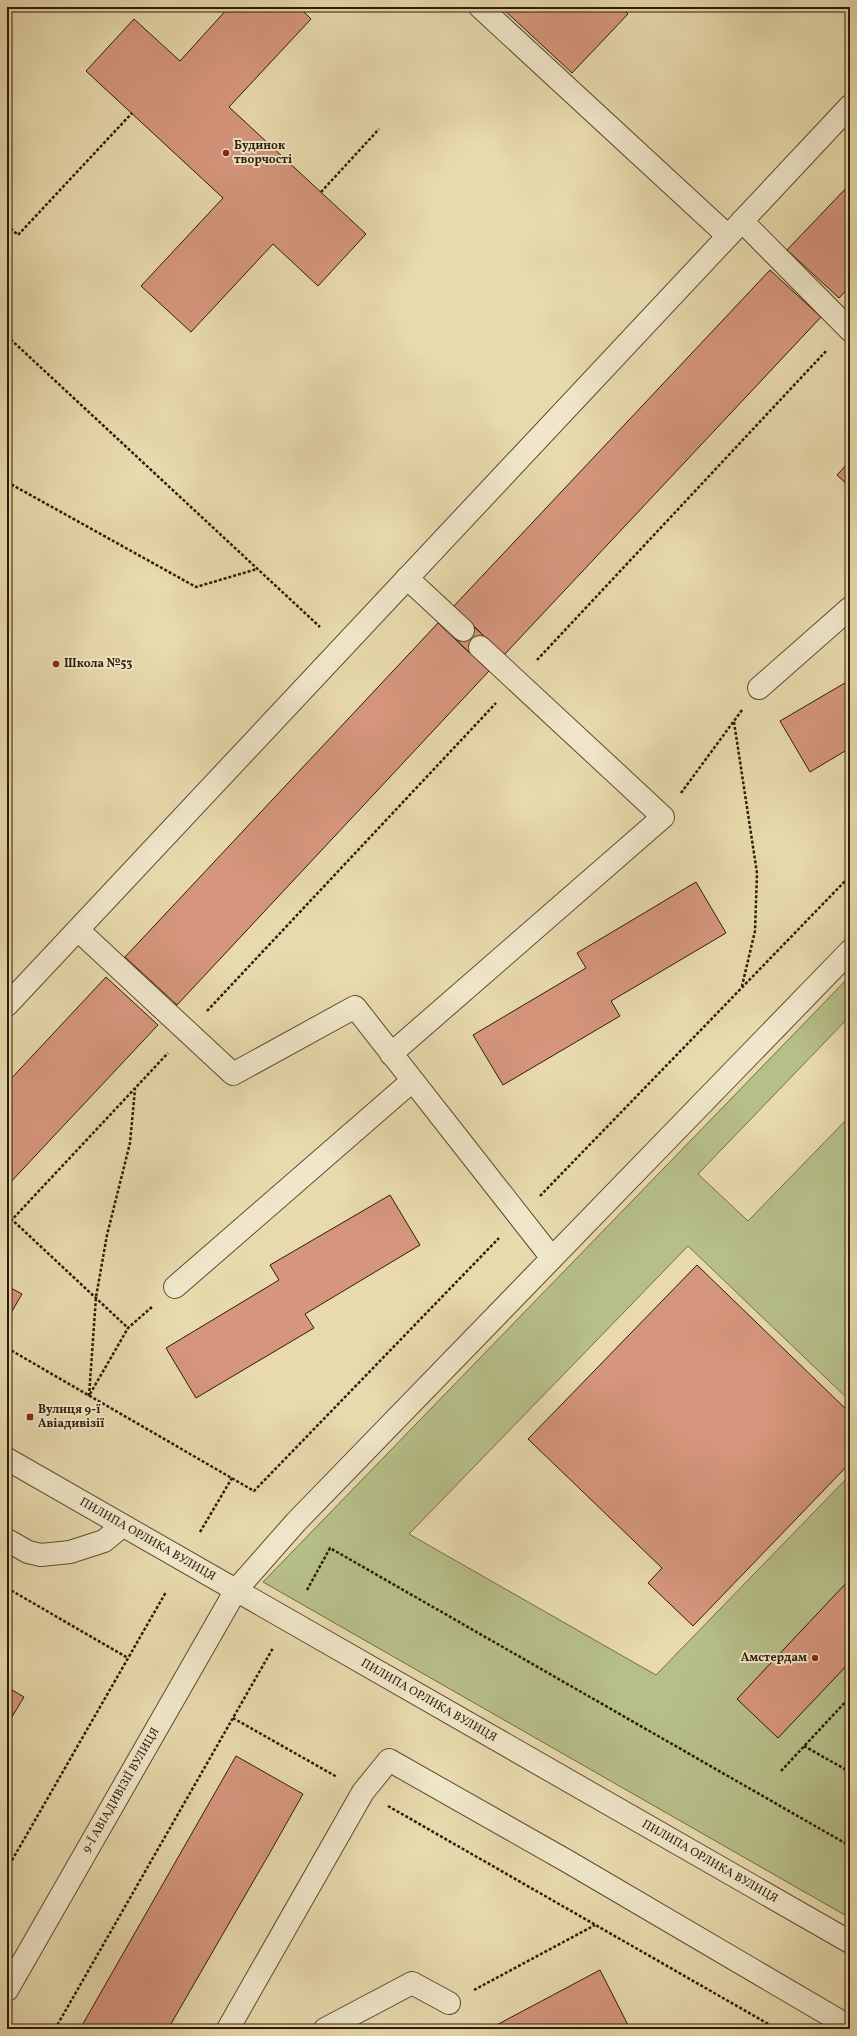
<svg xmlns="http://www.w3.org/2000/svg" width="857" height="2036" viewBox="0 0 857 2036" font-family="Vollkorn,serif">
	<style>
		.green { fill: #b7bf89; stroke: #726d48 }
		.building { fill: #d6967d; stroke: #2e1b08 }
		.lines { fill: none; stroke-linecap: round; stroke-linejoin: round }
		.minor-casing { stroke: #5c4b31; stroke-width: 24 }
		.path { stroke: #2e1b08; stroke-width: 2.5; stroke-dasharray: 3 2; stroke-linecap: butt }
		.minor { stroke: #f0e7ca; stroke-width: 22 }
		.poi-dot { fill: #8f2418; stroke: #f0e7ca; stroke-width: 1.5 }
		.labels { text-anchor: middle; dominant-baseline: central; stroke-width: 4; stroke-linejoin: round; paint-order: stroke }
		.poi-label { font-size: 12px; font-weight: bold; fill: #2e1b08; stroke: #f0e7ca; text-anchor: start }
		.street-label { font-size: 12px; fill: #2e1b08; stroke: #f0e7ca }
	</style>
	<rect width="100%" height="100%" fill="#e8daad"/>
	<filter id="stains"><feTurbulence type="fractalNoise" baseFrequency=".005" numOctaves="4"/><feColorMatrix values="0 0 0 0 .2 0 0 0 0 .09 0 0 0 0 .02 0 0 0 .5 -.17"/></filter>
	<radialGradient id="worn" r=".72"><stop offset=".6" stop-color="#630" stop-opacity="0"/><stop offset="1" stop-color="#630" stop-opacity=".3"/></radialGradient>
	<path class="green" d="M 850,976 L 850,1020 L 848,1018 L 698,1174 L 748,1221 L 850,1116 L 850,1401 L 688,1246 L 409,1534 L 656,1675 L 850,1475 L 850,1918 L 263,1582 Z"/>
	<path class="building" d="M 229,7 L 299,7 L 311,19 L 229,107 L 366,234 L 318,286 L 273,244 L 191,332 L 141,286 L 223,198 L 86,71 L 134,19 L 180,61 Z
		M 501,7 L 621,7 L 628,14 L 572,73 Z
		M 850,184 L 850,286 L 839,298 L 787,250 Z
		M 770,270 L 821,317 L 504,655 L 453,607 Z
		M 850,461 L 850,487 L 837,475 Z
		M 438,623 L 489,671 L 177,1005 L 125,957 Z
		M 471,623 L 487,639 L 472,655 L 455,639 Z
		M 850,680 L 850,748 L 810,772 L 780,721 Z
		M 696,882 L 726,933 L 611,1001 L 620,1016 L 503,1085 L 473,1035 L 586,968 L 577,953 Z
		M 106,977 L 158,1025 L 7,1186 L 7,1083 Z
		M 390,1195 L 420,1245 L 305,1314 L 314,1328 L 196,1398 L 166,1348 L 279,1280 L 270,1265 Z
		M 697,1265 L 850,1413 L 850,1463 L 693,1626 L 648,1583 L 662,1568 L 528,1439 Z
		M 7,1286 L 22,1294 L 8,1318 L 7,1318 Z
		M 850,1579 L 850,1662 L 778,1738 L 737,1699 Z
		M 7,1687 L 24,1697 L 7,1725 Z
		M 236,1756 L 303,1794 L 272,1849 L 168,2029 L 80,2029 Z
		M 600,1970 L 630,2029 L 489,2029 Z"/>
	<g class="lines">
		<g class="minor-casing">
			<g id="minor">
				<path d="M 480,7 L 728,236"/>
				<path d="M 742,221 L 850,330"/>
				<path d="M 407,578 L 463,630"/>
				<path d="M 759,688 L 850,608"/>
				<path d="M 78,930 L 233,1074 L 355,1007 L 552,1258"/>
				<path d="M 7,1005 L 850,106"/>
				<path d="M 391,1054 L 663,817 L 480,647"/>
				<path d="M 175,1287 L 412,1081"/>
				<path id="s1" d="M 7,1459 L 850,1942"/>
				<path d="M 7,1540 L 28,1552 L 41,1555 L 70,1552 L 104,1541 L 122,1526"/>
				<path id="s2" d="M 7,1990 L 236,1590 L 296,1522 L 850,951"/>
				<path d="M 228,2029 L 363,1792 L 389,1760 L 567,1861 L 850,2027"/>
				<path d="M 325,2029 L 412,1983 L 449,2003"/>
			</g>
		</g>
		<path class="path" d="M 321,192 L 379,129
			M 7,225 L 18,235 L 132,113
			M 7,336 L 320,627
			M 7,482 L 196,587 L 257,569
			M 537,660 L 827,350
			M 734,722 L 757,873 L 755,931 L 742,986
			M 681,793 L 742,710
			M 207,1011 L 496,703
			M 540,1196 L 850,876
			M 7,1215 L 128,1328
			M 7,1225 L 168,1053
			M 7,1348 L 254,1491 L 499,1238
			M 90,1394 L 128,1328 L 153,1306
			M 89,1396 L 96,1297 L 107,1235 L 130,1143 L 135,1089
			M 200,1532 L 232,1478
			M 7,1588 L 128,1658
			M 307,1590 L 330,1548 L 850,1846
			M 233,1718 L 337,1777
			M 804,1746 L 850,1772
			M 781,1771 L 850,1697
			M 388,1806 L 777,2029
			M 7,1869 L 166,1592
			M 474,1990 L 595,1925
			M 55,2029 L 273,1648"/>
		<use href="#minor" class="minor"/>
	</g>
	<g class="poi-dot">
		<circle cx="226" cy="153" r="4"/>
		<circle cx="56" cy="664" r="4"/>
		<rect x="26" y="1413" width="8" height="8" rx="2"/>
		<circle cx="815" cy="1658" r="4"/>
	</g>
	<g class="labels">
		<g class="poi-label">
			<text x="234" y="146">Будинок<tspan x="234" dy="14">творчості</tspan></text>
			<text x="64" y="664">Школа №53</text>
			<text x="38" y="1410">Вулиця 9-ї<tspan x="38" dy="14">Авіадивізії</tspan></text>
			<text x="807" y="1658" text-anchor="end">Амстердам</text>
		</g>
		<g class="street-label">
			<text stroke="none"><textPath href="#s1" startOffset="162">ПИЛИПА ОРЛИКА ВУЛИЦЯ</textPath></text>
			<text stroke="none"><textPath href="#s1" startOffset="486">ПИЛИПА ОРЛИКА ВУЛИЦЯ</textPath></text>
			<text stroke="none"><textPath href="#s2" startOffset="230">9-Ї АВІАДИВІЗІЇ ВУЛИЦЯ</textPath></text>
			<text stroke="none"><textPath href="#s1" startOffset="810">ПИЛИПА ОРЛИКА ВУЛИЦЯ</textPath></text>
		</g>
	</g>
	<rect width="857" height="2036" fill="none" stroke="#e8daad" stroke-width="24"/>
	<rect x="8" y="8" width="841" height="2020" fill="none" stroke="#2e1b08" stroke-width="2"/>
	<rect x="12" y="12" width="833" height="2012" fill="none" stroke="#2e1b08"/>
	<rect width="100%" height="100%" filter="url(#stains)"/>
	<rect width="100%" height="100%" fill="url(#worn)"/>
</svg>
